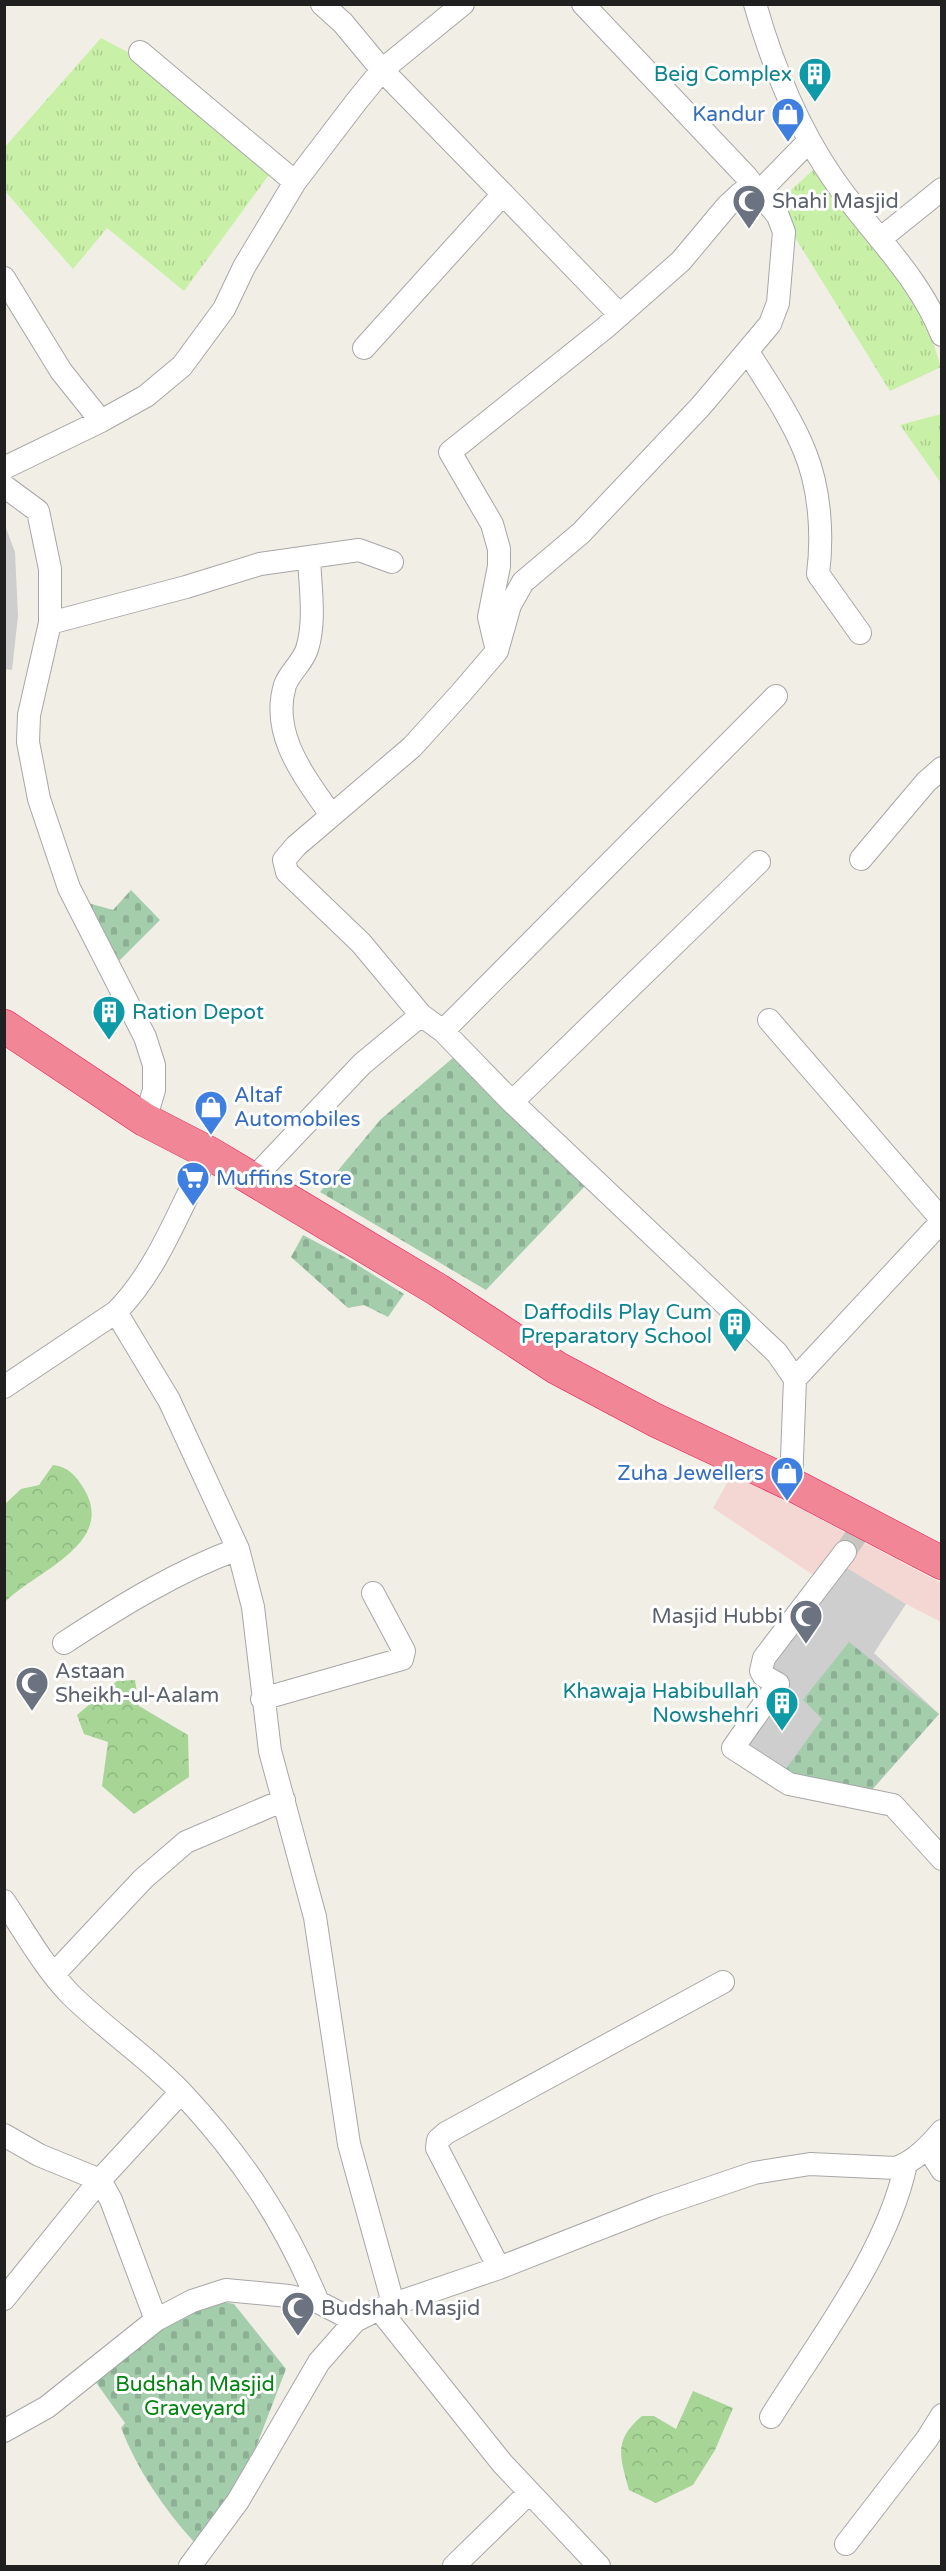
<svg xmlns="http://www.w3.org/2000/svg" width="946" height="2571" viewBox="0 0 946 2571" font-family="'Varela Round',sans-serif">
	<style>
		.commercial { fill: #f4d6d3 }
		.religious { fill: #cecece }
		.grass { fill: url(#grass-tufts) }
		.forest { fill: url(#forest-crowns) }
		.cemetery { fill: url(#cemetery-stones) }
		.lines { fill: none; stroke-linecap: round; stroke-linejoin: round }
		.minor-tunnel { stroke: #c7c5be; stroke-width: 22; stroke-dasharray: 22 11; stroke-linecap: butt }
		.minor-casing { stroke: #a7a7a7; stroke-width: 24 }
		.highway-casing { stroke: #ed1557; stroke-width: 34 }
		.minor { stroke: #fff; stroke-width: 22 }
		.highway { stroke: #f08696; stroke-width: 33 }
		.labels { text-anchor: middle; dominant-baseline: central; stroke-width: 6; stroke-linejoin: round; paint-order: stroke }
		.culture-label { font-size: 21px; fill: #0d838f; stroke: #fff; text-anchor: end }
		.shop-label { font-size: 21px; fill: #366cbe; stroke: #fff; text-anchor: end }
		.worship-label { font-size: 21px; fill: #5b616d; stroke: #fff; text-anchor: start }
		.park-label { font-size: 21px; fill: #018511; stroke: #fff }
	</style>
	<defs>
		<pattern id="grass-tufts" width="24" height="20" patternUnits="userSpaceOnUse" patternTransform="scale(1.5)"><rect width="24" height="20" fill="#c8f0a7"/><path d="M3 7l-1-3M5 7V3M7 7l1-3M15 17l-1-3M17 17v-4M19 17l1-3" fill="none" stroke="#acce8f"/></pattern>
		<pattern id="forest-crowns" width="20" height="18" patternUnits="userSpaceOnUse" patternTransform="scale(1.5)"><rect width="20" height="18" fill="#a6d596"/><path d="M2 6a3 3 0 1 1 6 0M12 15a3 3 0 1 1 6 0" fill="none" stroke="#8fb781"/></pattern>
		<pattern id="cemetery-stones" width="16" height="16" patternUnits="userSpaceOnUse" patternTransform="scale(1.5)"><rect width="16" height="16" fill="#a4cdac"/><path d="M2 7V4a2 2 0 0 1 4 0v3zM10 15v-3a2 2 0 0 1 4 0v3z" fill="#8db094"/></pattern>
	</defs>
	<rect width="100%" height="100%" fill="#f1eee5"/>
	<path class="commercial" d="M 733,1473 L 941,1583 L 941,1622 L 906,1604 L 844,1566 L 828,1585 L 713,1508 Z"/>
	<path class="religious" d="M 4,523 L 15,552 L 18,616 L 12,670 L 5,669 Z
		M 844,1566 L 906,1604 L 874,1653 L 939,1714 L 869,1793 L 788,1780 L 737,1747 L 781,1683 L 766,1666 Z"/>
	<path class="grass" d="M 101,38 L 137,57 L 271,172 L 184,291 L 107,228 L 73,269 L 5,191 L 4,148 Z
		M 815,168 L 903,279 L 926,321 L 941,367 L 890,391 L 775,205 Z
		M 941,414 L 942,414 L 941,483 L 900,425 Z"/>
	<path class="forest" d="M 53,1465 C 69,1467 76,1476 84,1489 C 117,1544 34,1572 5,1602 L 5,1504 L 21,1489 L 39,1485 Z
		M 135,1680 L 139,1706 L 188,1735 L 189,1777 L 134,1814 L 102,1786 L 108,1742 L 84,1734 L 77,1715 L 117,1681 Z
		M 693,2391 L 733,2408 L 715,2450 L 693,2485 L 656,2503 L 629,2490 C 620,2457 613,2440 642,2416 L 654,2416 L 676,2429 Z"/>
	<path class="cemetery" d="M 131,890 L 160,920 L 114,966 L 81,901 L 113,910 Z
		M 454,1057 L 587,1184 L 486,1290 L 320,1192 L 381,1119 Z
		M 303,1235 L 348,1259 L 404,1294 L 388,1317 L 364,1305 L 348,1308 L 291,1257 Z
		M 849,1642 L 939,1714 L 869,1793 L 783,1773 L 822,1719 L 803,1700 Z
		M 214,2300 L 234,2304 L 286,2369 L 248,2468 L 195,2543 C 164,2509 138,2471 121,2428 L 125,2423 L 95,2381 L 158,2329 Z"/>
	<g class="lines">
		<path class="minor-tunnel" d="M 845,1552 L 858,1533"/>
		<g class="minor-casing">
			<path id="minor" d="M 322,4 L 343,23 L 382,70 L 503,194 L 364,348
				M 583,4 L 745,175 L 778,216 L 784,232 L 778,303 L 770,324 L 701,406 L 581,533 L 523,582 L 510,605 L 497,651 L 461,693 L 412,747 L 296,846 L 284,860 L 287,872 L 361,943 L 421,1015 L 443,1031 L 512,1102 L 777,1353 L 795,1379 L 791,1484
				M 755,4 C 772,63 797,126 832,177 C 868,230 918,274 942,335
				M 140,52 L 295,182
				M 503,194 L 620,315
				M 880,239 L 942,189
				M 4,278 L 61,371 L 101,421
				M 748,352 C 768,384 791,417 805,452 C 820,489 823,535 818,574 L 860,633
				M 4,468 L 101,421 L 146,396 L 182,366 L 224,309 L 244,267 L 295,182 L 356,102 L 382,70 L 463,4
				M 4,486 L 38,511 L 50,569 L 50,623 L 29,715 L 28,742 L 39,799 L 69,888 L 145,1037 L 154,1065 L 154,1090 L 145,1120
				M 309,557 C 310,586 316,621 307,649 C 303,662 290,672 285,685 C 270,735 305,777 331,815
				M 50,623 L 186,587 L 260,564 L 359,550 L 392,562
				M 497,651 L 489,617 L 499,566 L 499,549 L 492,524 L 450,452 L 605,328 L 681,261 L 727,206 L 741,193 L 759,192 L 809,141
				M 861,859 L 926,782 L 942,768
				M 769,1020 L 942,1220
				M 443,1031 L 776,696
				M 512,1102 L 759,862
				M 253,1179 L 362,1064 L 421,1015
				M 116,1312 L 169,1400 L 238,1549 L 253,1607 L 270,1751 L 315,1917 L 349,2144 L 393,2303
				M 795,1379 L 942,1221
				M 4,1387 L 116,1312 C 159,1269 180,1206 209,1153
				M 845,1552 L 764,1658 L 761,1671 L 764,1676 L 778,1684 L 733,1748 L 789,1784 L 893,1805 L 942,1859
				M 64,1643 C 119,1607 177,1571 238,1549
				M 262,1699 L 402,1659 L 404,1651 L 373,1593
				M 4,1901 C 25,1932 44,1967 70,1994 C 105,2029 148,2057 182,2093 C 242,2157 285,2222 318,2302
				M 54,1974 L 143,1879 L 186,1842 L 284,1800
				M 4,2135 L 39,2155 L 100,2180 L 111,2200 L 156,2320
				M 928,2148 L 942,2170
				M 499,2268 L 437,2148 L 438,2140 L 446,2133 L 723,1982
				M 4,2299 L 100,2180 L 181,2092
				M 379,2309 L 502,2463 L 599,2566
				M 771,2417 C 819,2340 887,2253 906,2164
				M 4,2431 L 47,2407 L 156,2320 L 192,2301 L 226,2290 L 289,2296 L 318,2302 L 355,2321
				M 846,2544 L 927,2439 L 942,2415
				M 190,2566 L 238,2501 L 319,2362 L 355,2321 L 379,2309 L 499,2268 L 657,2206 L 754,2173 L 810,2164 L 896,2168 C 915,2161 929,2146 942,2131
				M 454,2566 L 529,2493"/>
		</g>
		<g class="highway-casing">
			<path id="highway" d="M 4,1026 L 145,1120 L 209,1153 L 438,1290 L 557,1368 L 655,1420 L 791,1484 L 942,1563"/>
		</g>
		<use href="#minor" class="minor"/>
		<use href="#highway" class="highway"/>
	</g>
	<defs>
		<g id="building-pin" transform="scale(1.725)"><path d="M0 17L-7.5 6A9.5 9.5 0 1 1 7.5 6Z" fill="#0f9aa8" stroke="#fff"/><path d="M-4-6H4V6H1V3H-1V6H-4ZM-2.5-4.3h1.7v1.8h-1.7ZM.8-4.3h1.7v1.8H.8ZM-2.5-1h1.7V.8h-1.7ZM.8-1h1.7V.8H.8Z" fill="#fff"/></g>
		<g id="shop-pin" transform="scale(1.725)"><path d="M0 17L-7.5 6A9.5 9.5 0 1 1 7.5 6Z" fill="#3f7fe0" stroke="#fff"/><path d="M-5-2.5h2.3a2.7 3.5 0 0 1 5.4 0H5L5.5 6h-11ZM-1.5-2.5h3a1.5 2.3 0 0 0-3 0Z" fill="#fff"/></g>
		<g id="mosque-pin" transform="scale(1.725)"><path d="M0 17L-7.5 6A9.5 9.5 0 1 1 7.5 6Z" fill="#6b7280" stroke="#fff"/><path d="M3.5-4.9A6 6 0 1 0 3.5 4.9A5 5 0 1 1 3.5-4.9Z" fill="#fff"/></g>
		<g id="supermarket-pin" transform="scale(1.725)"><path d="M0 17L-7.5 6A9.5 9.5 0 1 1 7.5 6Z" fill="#3f7fe0" stroke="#fff"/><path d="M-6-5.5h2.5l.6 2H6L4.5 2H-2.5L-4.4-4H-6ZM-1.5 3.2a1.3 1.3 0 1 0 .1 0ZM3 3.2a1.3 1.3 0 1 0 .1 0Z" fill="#fff"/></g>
	</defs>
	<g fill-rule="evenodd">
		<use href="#building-pin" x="815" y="74"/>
		<use href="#shop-pin" x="788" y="114"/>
		<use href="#mosque-pin" x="749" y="201"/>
		<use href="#building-pin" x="109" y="1012"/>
		<use href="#shop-pin" x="211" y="1107"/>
		<use href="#supermarket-pin" x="193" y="1178"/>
		<use href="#building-pin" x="735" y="1324"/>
		<use href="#shop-pin" x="787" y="1473"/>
		<use href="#mosque-pin" x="806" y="1616"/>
		<use href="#mosque-pin" x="32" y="1683"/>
		<use href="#building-pin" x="782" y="1703"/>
		<use href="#mosque-pin" x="298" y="2308"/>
	</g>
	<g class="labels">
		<g class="culture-label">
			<text x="792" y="74">Beig Complex</text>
			<text x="132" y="1012" text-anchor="start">Ration Depot</text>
			<text x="712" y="1312">Daffodils Play Cum<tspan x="712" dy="24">Preparatory School</tspan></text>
			<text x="759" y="1691">Khawaja Habibullah<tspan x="759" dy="24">Nowshehri</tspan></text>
		</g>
		<g class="shop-label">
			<text x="765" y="114">Kandur</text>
			<text x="234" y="1095" text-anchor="start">Altaf<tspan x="234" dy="24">Automobiles</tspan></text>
			<text x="216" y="1178" text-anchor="start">Muffins Store</text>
			<text x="764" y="1473">Zuha Jewellers</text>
		</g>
		<g class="worship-label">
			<text x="772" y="201">Shahi Masjid</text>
			<text x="783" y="1616" text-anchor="end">Masjid Hubbi</text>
			<text x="55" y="1671">Astaan<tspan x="55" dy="24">Sheikh-ul-Aalam</tspan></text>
			<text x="321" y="2308">Budshah Masjid</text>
		</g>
		<g class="park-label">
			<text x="195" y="2384">Budshah Masjid<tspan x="195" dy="24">Graveyard</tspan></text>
		</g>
	</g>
	<rect width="946" height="2571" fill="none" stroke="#202020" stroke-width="12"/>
</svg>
